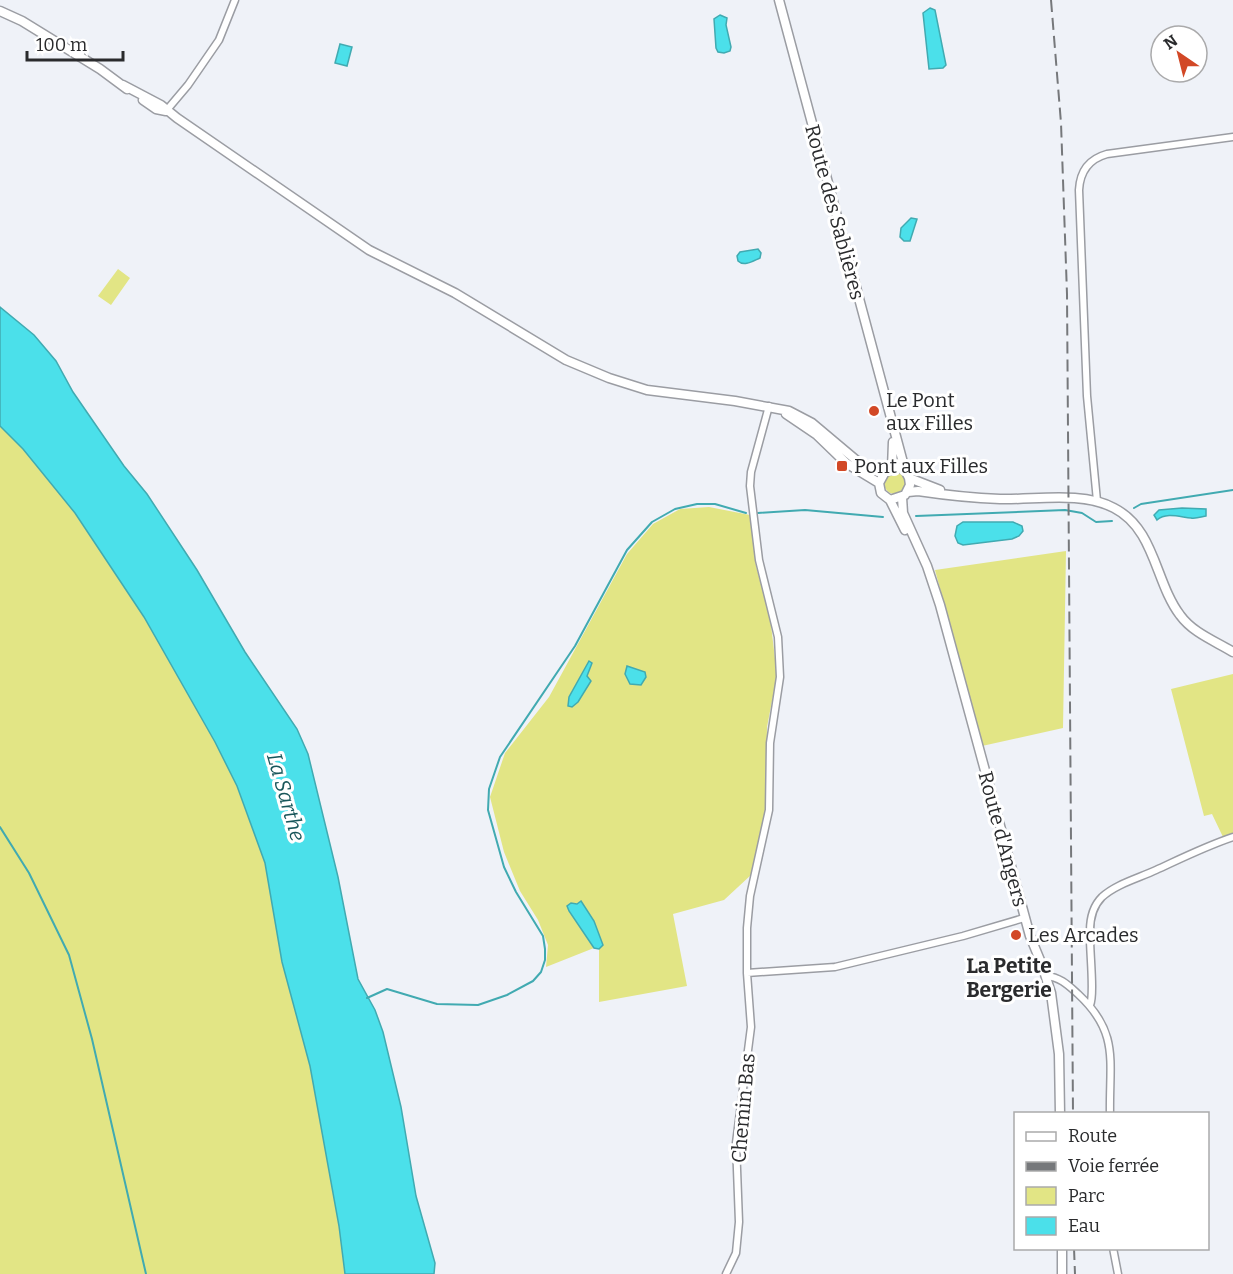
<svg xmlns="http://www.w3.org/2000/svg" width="1233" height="1274" viewBox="0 0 1233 1274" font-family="Bitter,serif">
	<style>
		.green { fill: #e2e585 }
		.water { fill: #4be0ea; stroke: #41aab1; stroke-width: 1.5 }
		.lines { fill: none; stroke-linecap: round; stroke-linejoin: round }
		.stream { stroke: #41aab1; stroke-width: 2 }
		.street-casing { stroke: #9b9da3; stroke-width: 9 }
		.secondary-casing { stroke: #9b9da3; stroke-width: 11 }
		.street { stroke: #fff; stroke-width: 6 }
		.secondary { stroke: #fff; stroke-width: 8 }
		.rail { stroke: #76787b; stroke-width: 2; stroke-dasharray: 12 6; stroke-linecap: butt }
		.poi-dot { fill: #d24826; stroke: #fff; stroke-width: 2 }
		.labels { text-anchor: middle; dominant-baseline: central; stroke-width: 6; stroke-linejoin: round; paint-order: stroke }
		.street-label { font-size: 20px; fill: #2a2b2d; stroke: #fff }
		.poi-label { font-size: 20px; fill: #2a2b2d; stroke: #fff; text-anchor: start }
		.water-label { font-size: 21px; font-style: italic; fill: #18565a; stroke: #fff }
		.neighbourhood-label { font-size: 21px; font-weight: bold; fill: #2a2b2d; stroke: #fff }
	</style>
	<rect width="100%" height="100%" fill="#eff2f8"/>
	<path class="green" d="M 118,269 L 130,278 L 111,305 L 98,296 Z
		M 0,426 L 23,449 L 75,513 L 144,617 L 215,742 L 237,786 L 265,863 L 282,962 L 310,1066 L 339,1226 L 345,1274 L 0,1274 Z
		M884 483a11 11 0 1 1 22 0a11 11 0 1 1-22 0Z
		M 709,507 L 750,515 L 756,566 L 770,617 L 777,675 L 767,727 L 766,809 L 751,875 L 724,900 L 673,914 L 687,986 L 599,1002 L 599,949 L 603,944 L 584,907 L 581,902 L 567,906 L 594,948 L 546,967 L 548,945 L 538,920 L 520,891 L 504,852 L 490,797 L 505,753 L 549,697 L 627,554 L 653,524 L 680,509 Z
		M 1066,551 L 1063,728 L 982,746 L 935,570 Z
		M 1233,674 L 1233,833 L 1223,837 L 1212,814 L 1204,816 L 1171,689 Z"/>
	<path class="water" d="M 930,8 L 935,10 L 946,65 L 943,68 L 929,69 L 923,13 Z
		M 720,15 L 727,18 L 726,25 L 731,47 L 730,51 L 724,53 L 718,52 L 716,48 L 714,19 Z
		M 340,44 L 352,47 L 347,66 L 335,63 Z
		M 911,218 L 917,219 L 910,241 L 904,241 L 900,237 L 901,228 Z
		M 758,249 L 761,253 L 760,258 C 753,261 744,267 738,261 L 737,256 L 740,252 Z
		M 0,307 L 34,335 L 56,361 L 73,392 L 124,466 L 147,494 L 197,570 L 245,652 L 297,729 L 308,754 L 338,877 L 358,979 L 375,1010 L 383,1032 L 401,1107 L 416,1196 L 435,1263 L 434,1274 L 345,1274 L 339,1226 L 310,1066 L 282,962 L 265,863 L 237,786 L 215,742 L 144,617 L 75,513 L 23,449 L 0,426 Z
		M 1182,508 L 1206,509 L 1206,516 C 1201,517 1195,519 1191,518 C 1180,517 1166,512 1157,520 L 1154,515 L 1159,510 Z
		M 963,522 L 1013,522 L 1022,526 L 1023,531 L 1019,536 L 1012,539 L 963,545 L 958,543 L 955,536 L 957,526 Z
		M 589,661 L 592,663 L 587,676 L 591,681 L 578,702 L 572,707 L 568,706 L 569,697 Z
		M 627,666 L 645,672 L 646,677 L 641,685 L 630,684 L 625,674 Z
		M 581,901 L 594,921 L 603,945 L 599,949 L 594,948 L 569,911 L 567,906 L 571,903 L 577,904 Z"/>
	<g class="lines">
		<path class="stream" d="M 1134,508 L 1141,504 L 1233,490
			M 758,513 L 805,510 L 883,517
			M 916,516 L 1065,510 L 1082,513 L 1096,522 L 1112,521
			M 0,827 L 29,873 L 69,955 L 92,1039 L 146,1274
			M 367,998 L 387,989 L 437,1004 L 478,1005 L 507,995 L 533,981 L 541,972 L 545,960 L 545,949 L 543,936 L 516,892 L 504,867 L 488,810 L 489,789 L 500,757 L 575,646 L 627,550 L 652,522 L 675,509 L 697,504 L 715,504 L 746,513"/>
		<g class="street-casing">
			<path id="street" d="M 166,111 L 188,85 L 219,40 L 235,0
				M 1097,501 L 1087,396 L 1079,190 C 1080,171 1089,159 1107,154 L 1233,137
				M 747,973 L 747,928 L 750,896 L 769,810 L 770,743 L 780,677 L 778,637 L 759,560 L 750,486 L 751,472 L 769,406
				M 1046,976 C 1060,977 1068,985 1078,994 C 1120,1033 1109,1061 1110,1114
				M 1090,1005 C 1095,994 1089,947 1090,931 C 1090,919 1093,906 1102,897 C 1116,884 1139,878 1156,870 C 1182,858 1206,846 1233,837
				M 1113,1248 L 1118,1274
				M 726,1274 L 736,1253 L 739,1222 L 736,1143 L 751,1027 L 747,973 L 835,967 L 963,936 L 1024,918"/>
		</g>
		<g class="secondary-casing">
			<path id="secondary" d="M 779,0 L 905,470
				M 0,11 L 22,21 L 100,69 L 127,89
				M 123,85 L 161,105 L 177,118 L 369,250 L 455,293 L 566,360 L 609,378 L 647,390 L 735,401 L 789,411 L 812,423 L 856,460 L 871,469 L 885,472 L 898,468 L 905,470 L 909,478 L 910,485 L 905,495 L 890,500 L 881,493 L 879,483 L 885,472
				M 143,100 L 156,109 L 166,111
				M 786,414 L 817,435 L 846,463 L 879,483
				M 892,468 L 893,442
				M 909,478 L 940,490
				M 908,492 L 918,491 C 945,495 973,498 1000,499 C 1036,500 1082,491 1114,508 C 1155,529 1155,582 1180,615 C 1193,633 1215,641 1233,652
				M 902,497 L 903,513 L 927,566 L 940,605 L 1030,936 L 1042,965 L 1051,993 L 1059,1054 L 1060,1114
				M 890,500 L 905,530
				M 1062,1248 L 1062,1274"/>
		</g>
		<use href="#street" class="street"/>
		<use href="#secondary" class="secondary"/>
		<path class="rail" d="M 1051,0 L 1061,123 L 1067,294 L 1073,1114
			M 1074,1248 L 1075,1274"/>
	</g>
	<g class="poi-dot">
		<circle cx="874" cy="411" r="6"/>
		<rect x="836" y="460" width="12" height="12" rx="3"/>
		<circle cx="1016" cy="935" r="6"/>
	</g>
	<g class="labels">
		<g class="street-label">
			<text transform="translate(835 212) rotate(75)">Route des Sablières</text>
			<text transform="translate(1003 839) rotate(75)">Route d'Angers</text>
			<text transform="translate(743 1108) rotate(-85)">Chemin Bas</text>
		</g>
		<g class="poi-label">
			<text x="886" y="400">Le Pont<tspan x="886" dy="23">aux Filles</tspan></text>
			<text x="854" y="466">Pont aux Filles</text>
			<text x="1028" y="935">Les Arcades</text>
		</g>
		<g class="water-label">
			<text transform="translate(286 797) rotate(74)">La Sarthe</text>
		</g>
		<g class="neighbourhood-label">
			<text x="1009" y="966">La Petite<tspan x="1009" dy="24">Bergerie</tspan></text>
		</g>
	</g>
	<rect x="1014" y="1112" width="195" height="138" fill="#ffffff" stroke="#aaaaab" stroke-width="1.5"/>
	<rect x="1026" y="1132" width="30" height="9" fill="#ffffff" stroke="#aaaaab" stroke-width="1.5"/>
	<text x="1068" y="1142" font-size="18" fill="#2a2b2d">Route</text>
	<rect x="1026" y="1162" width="30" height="9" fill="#76787b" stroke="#aaaaab" stroke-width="1.5"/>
	<text x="1068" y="1172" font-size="18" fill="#2a2b2d">Voie ferrée</text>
	<rect x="1026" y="1187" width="30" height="18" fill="#e2e585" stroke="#aaaaab" stroke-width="1.5"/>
	<text x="1068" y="1202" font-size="18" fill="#2a2b2d">Parc</text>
	<rect x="1026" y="1217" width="30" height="18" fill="#4be0ea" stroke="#aaaaab" stroke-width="1.5"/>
	<text x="1068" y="1232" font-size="18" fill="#2a2b2d">Eau</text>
	<g transform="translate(1179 54) rotate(325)"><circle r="28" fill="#ffffff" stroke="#aaaaab" stroke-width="1.5"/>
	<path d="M0-4.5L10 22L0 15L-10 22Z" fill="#d24826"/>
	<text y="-9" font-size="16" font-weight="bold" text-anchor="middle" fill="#2a2b2d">N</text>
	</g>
	<path d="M27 51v9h96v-9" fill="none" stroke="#2a2b2d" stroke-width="3"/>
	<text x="36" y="51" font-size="18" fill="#2a2b2d" stroke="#ffffff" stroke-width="4.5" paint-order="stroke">100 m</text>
</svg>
